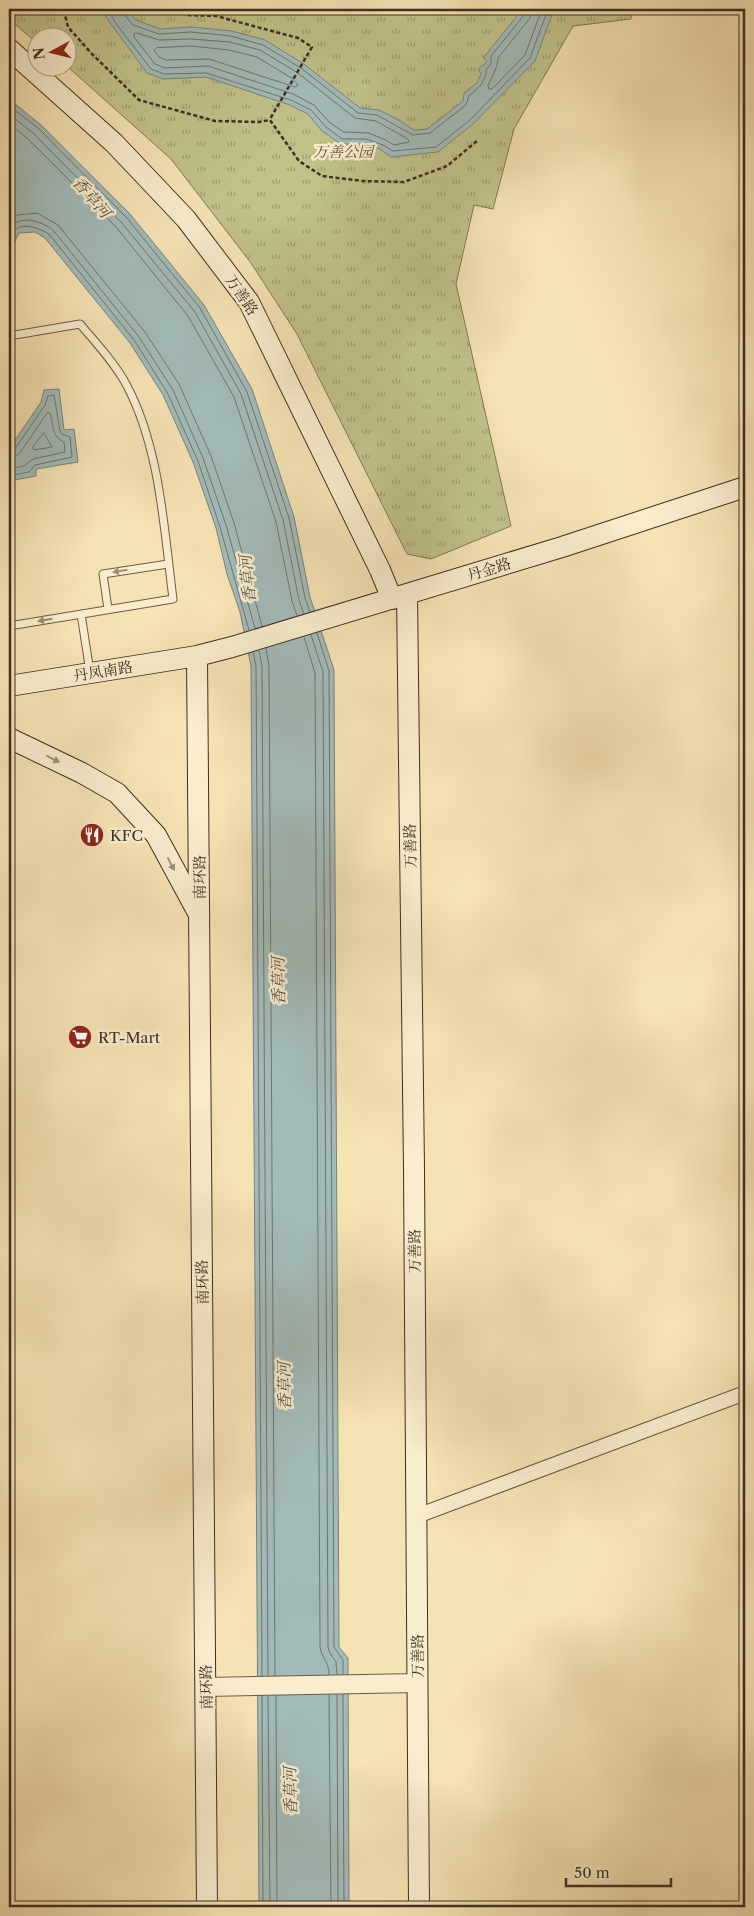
<svg xmlns="http://www.w3.org/2000/svg" width="754" height="1916" viewBox="0 0 754 1916" font-family="'Libre Caslon Text','Noto Serif SC',serif">
	<style>
		.grass { fill: url(#grass-tufts); stroke: #807856 }
		.water { fill: #a2bbb9; stroke: #7a837d }
		.lines { fill: none; stroke-linecap: round; stroke-linejoin: round }
		.shore { stroke: #70746e; stroke-width: 1 }
		.service-casing { stroke: #6d5b46; stroke-width: 9 }
		.minor-casing { stroke: #6d5b46; stroke-width: 16 }
		.tertiary-casing { stroke: #6d5b46; stroke-width: 20 }
		.secondary-casing { stroke: #3f2e22; stroke-width: 22 }
		.path { stroke: #3f2e22; stroke-width: 2.5; stroke-dasharray: 4 2.5; stroke-linecap: butt }
		.service { stroke: #f9edce; stroke-width: 7 }
		.minor { stroke: #f9edce; stroke-width: 14 }
		.tertiary { stroke: #f9edce; stroke-width: 18 }
		.secondary { stroke: #f9edce; stroke-width: 20 }
		.oneway { fill: #9c8e78 }
		.labels { text-anchor: middle; dominant-baseline: central; stroke-width: 5; stroke-linejoin: round; paint-order: stroke }
		.park-label { font-size: 15px; font-style: italic; fill: #594c37; stroke: #f9edce }
		.street-label { font-size: 15px; fill: #3f2e22; stroke: #f9edce }
		.poi-label { font-size: 15px; fill: #3f2e22; stroke: #f9edce; text-anchor: start }
		.water-label { font-size: 16px; font-style: italic; fill: #585148; stroke: #f9edce }
	</style>
	<defs>
		<pattern id="grass-tufts" width="24" height="20" patternUnits="userSpaceOnUse" patternTransform="scale(1.25)"><rect width="24" height="20" fill="#c1c28a"/><path d="M3 7l-1-3M5 7V3M7 7l1-3M15 17l-1-3M17 17v-4M19 17l1-3" fill="none" stroke="#9e9e70"/></pattern>
	</defs>
	<rect width="100%" height="100%" fill="#f6e3b4"/>
	<filter id="stains"><feTurbulence type="fractalNoise" baseFrequency=".004" numOctaves="4"/><feColorMatrix values="0 0 0 0 .2 0 0 0 0 .09 0 0 0 0 .02 0 0 0 .5 -.17"/></filter>
	<radialGradient id="worn" r=".72"><stop offset=".6" stop-color="#630" stop-opacity="0"/><stop offset="1" stop-color="#630" stop-opacity=".3"/></radialGradient>
	<path class="grass" d="M 9,9 L 632,9 L 631,19 L 573,26 L 514,129 L 493,209 L 474,205 L 456,284 L 511,526 L 431,559 L 407,554 L 297,334 L 251,263 L 171,159 L 68,67 L 68,38 L 38,38 L 37,43 L 9,19 Z"/>
	<path class="water" d="M 102,9 L 126,9 L 136,20 L 160,29 L 191,27 L 232,31 L 265,40 L 304,64 L 360,108 L 379,110 L 399,120 L 414,130 L 427,129 L 463,101 L 464,93 L 477,83 L 481,74 L 478,69 L 487,62 L 484,57 L 521,11 L 520,9 L 554,9 L 535,61 L 473,124 L 438,152 L 391,157 L 380,149 L 365,144 L 341,144 L 322,131 L 308,114 L 290,105 L 206,77 L 163,79 L 147,73 L 103,13 Z
		M 9,99 L 41,125 L 130,214 L 204,305 L 252,389 L 294,517 L 310,597 L 334,670 L 339,1647 L 348,1658 L 349,1907 L 259,1907 L 251,666 L 240,612 L 227,574 L 216,528 L 193,462 L 163,395 L 130,343 L 45,238 L 35,232 L 19,233 L 9,253 Z
		M 59,389 L 64,430 L 74,429 L 78,462 L 36,469 L 36,476 L 9,481 L 9,449 L 41,402 L 44,390 Z"/>
	<g class="lines">
		<path class="shore" d="M 107,9 L 117,25 L 151,69 L 164,74 L 206,73 L 291,100 L 311,110 L 326,127 L 342,139 L 366,139 L 383,145 L 393,151 L 436,147 L 470,120 L 530,58 L 548,9
			M 123,9 L 123,13 L 133,25 L 159,34 L 191,32 L 231,36 L 263,45 L 301,68 L 358,113 L 377,115 L 413,135 L 430,133 L 466,105 L 469,96 L 481,85 L 486,75 L 486,70 L 491,64 L 491,56 L 525,14 L 526,9
			M 532,9 L 530,18 L 498,58 C 498,67 491,78 488,86 L 489,89 L 492,89 L 525,55 L 542,9
			M 137,33 L 159,40 L 191,39 L 230,42 L 260,50 L 298,73 L 355,118 L 376,121 L 408,139 L 409,142 L 394,145 L 384,139 L 368,133 L 344,132 L 330,123 L 314,105 L 293,94 L 208,66 L 165,68 L 155,64 L 134,37 L 134,34 Z
			M 191,46 L 229,50 L 257,57 L 293,79 L 298,85 L 295,87 L 209,59 L 166,60 L 159,57 L 154,50 L 156,48 Z
			M 9,106 L 38,128 L 126,217 L 200,308 L 247,392 L 289,518 L 305,598 L 310,612
			M 9,114 L 33,133 L 121,222 L 195,312 L 241,394 L 283,520 L 299,600 L 304,614
			M 9,123 L 28,139 L 116,227 L 188,316 L 234,397 L 276,522 L 292,601 L 297,616
			M 9,218 L 17,215 L 37,213 L 58,225 L 145,332 L 179,384 L 211,456 L 234,523 L 262,626
			M 9,228 C 20,214 41,221 53,230 L 139,337 L 173,390 L 203,458 L 226,525 L 255,628
			M 9,242 C 10,239 12,234 14,231 C 22,221 41,229 49,234 L 134,340 L 167,392 L 198,461 L 220,527 L 249,630
			M 44,433 L 52,447 L 34,450 L 33,447 Z
			M 9,451 L 15,449 L 45,405 L 48,396 L 54,395 L 60,431 L 62,434 L 70,437 L 72,457 L 35,465 L 29,472 L 9,476
			M 9,458 L 14,457 L 19,454 L 47,413 L 50,413 C 54,425 51,436 64,442 L 65,452 L 33,459 L 24,466 L 9,469
			M 317,633 L 329,671 L 334,1647 L 343,1660 L 343,1674
			M 311,635 L 323,672 L 328,1647 L 330,1653 L 336,1662 L 337,1675
			M 304,637 L 315,673 L 320,1647 C 322,1659 329,1661 329,1675
			M 266,648 L 269,666 L 275,1676
			M 259,651 L 262,666 L 268,1676
			M 253,652 L 256,666 L 262,1676
			M 343,1694 L 344,1907
			M 329,1695 L 331,1907
			M 337,1695 L 338,1907
			M 262,1696 L 263,1907
			M 268,1696 L 270,1907
			M 276,1696 L 277,1907"/>
		<g class="service-casing">
			<path id="service" d="M 9,336 L 80,324 C 96,343 114,362 126,384 C 160,447 164,529 173,599 L 9,626
				M 108,609 L 103,574 L 168,564
				M 81,614 L 90,672"/>
		</g>
		<g class="minor-casing">
			<path id="minor" d="M 417,1516 L 745,1393"/>
		</g>
		<g class="tertiary-casing">
			<path id="tertiary" d="M 206,1687 L 418,1683"/>
		</g>
		<g class="secondary-casing">
			<path id="secondary" d="M 9,49 L 114,143 L 186,219 L 249,302 L 380,570 L 392,599
				M 407,595 L 414,1169 L 419,1907
				M 197,656 L 207,1907
				M 9,686 L 197,656 L 232,647 L 562,547 L 745,487
				M 9,738 L 82,773 L 117,793 L 156,835 L 197,911"/>
		</g>
		<path class="path" d="M 71,9 L 64,11 L 68,27 L 91,53 L 139,100 L 215,121 L 259,122 L 270,120 L 299,161 L 322,176 L 362,181 L 404,182 L 447,166 L 478,140
			M 169,9 L 187,15 L 216,16 L 298,38 L 312,47 L 270,119"/>
		<use href="#service" class="service"/>
		<use href="#minor" class="minor"/>
		<use href="#tertiary" class="tertiary"/>
		<use href="#secondary" class="secondary"/>
	</g>
	<defs><path id="oneway-solid" d="M-6-.8H1V-3.2L6.5 0L1 3.2V.8H-6Z" transform="scale(1.25)"/></defs>
	<g class="oneway">
		<use href="#oneway-solid" transform="translate(120 571) rotate(171)"/>
		<use href="#oneway-solid" transform="translate(45 620) rotate(170)"/>
		<use href="#oneway-solid" transform="translate(53 759) rotate(26)"/>
		<use href="#oneway-solid" transform="translate(171 864) rotate(62)"/>
	</g>
	<defs>
		<g id="restaurant-disc" transform="scale(1.25)"><circle r="9.5" fill="#8f2418" stroke="#f9edce"/><path d="M-5-6h1v4h1v-4h1v4h1v-4h1v5L-1.5 .5V6h-2V.5L-5-1ZM5-6V6H3V1.5H1.5Q1.5-4 5-6Z" fill="#fff"/></g>
		<g id="supermarket-disc" transform="scale(1.25)"><circle r="9.5" fill="#8f2418" stroke="#f9edce"/><path d="M-6-5.5h2.5l.6 2H6L4.5 2H-2.5L-4.4-4H-6ZM-1.5 3.2a1.3 1.3 0 1 0 .1 0ZM3 3.2a1.3 1.3 0 1 0 .1 0Z" fill="#fff"/></g>
	</defs>
	<g fill-rule="evenodd">
		<use href="#restaurant-disc" x="92" y="835"/>
		<use href="#supermarket-disc" x="80" y="1037"/>
	</g>
	<g class="labels">
		<g class="park-label">
			<text x="343" y="151">万善公园</text>
		</g>
		<g class="street-label">
			<text transform="translate(242 295) rotate(56)">万善路</text>
			<text transform="translate(489 569) rotate(-17)">丹金路</text>
			<text transform="translate(103 671) rotate(-9)">丹凤南路</text>
			<text transform="translate(410 846) rotate(-91)">万善路</text>
			<text transform="translate(199 877) rotate(-90)">南环路</text>
			<text transform="translate(414 1251) rotate(-90)">万善路</text>
			<text transform="translate(202 1282) rotate(-91)">南环路</text>
			<text transform="translate(417 1656) rotate(-90)">万善路</text>
			<text transform="translate(206 1687) rotate(-91)">南环路</text>
		</g>
		<g class="poi-label">
			<text x="110" y="835">KFC</text>
			<text x="98" y="1037">RT-Mart</text>
		</g>
		<g class="water-label">
			<text transform="translate(92 197) rotate(49)">香草河</text>
			<text transform="translate(247 579) rotate(-96)">香草河</text>
			<text transform="translate(278 981) rotate(-91)">香草河</text>
			<text transform="translate(284 1386) rotate(-91)">香草河</text>
			<text transform="translate(290 1791) rotate(-91)">香草河</text>
		</g>
	</g>
	<rect width="754" height="1916" fill="none" stroke="#f6e3b4" stroke-width="30"/>
	<rect x="10" y="10" width="734" height="1896" fill="none" stroke="#3f2e22" stroke-width="2.5"/>
	<rect x="15" y="15" width="724" height="1886" fill="none" stroke="#3f2e22"/>
	<g transform="translate(52 52) rotate(263)"><circle r="24" fill="#f9edce" stroke="#afa189"/>
	<path d="M0-4L9 19L0 12L-9 19Z" fill="#8f2418"/>
	<text y="-8" font-size="14" font-weight="bold" text-anchor="middle" fill="#3f2e22">N</text>
	</g>
	<path d="M566 1878v8h105v-8" fill="none" stroke="#3f2e22" stroke-width="2.5"/>
	<text x="574" y="1878" font-size="15" fill="#3f2e22" stroke="#f9edce" stroke-width="4" paint-order="stroke">50 m</text>
	<rect width="100%" height="100%" filter="url(#stains)"/>
	<rect width="100%" height="100%" fill="url(#worn)"/>
</svg>
